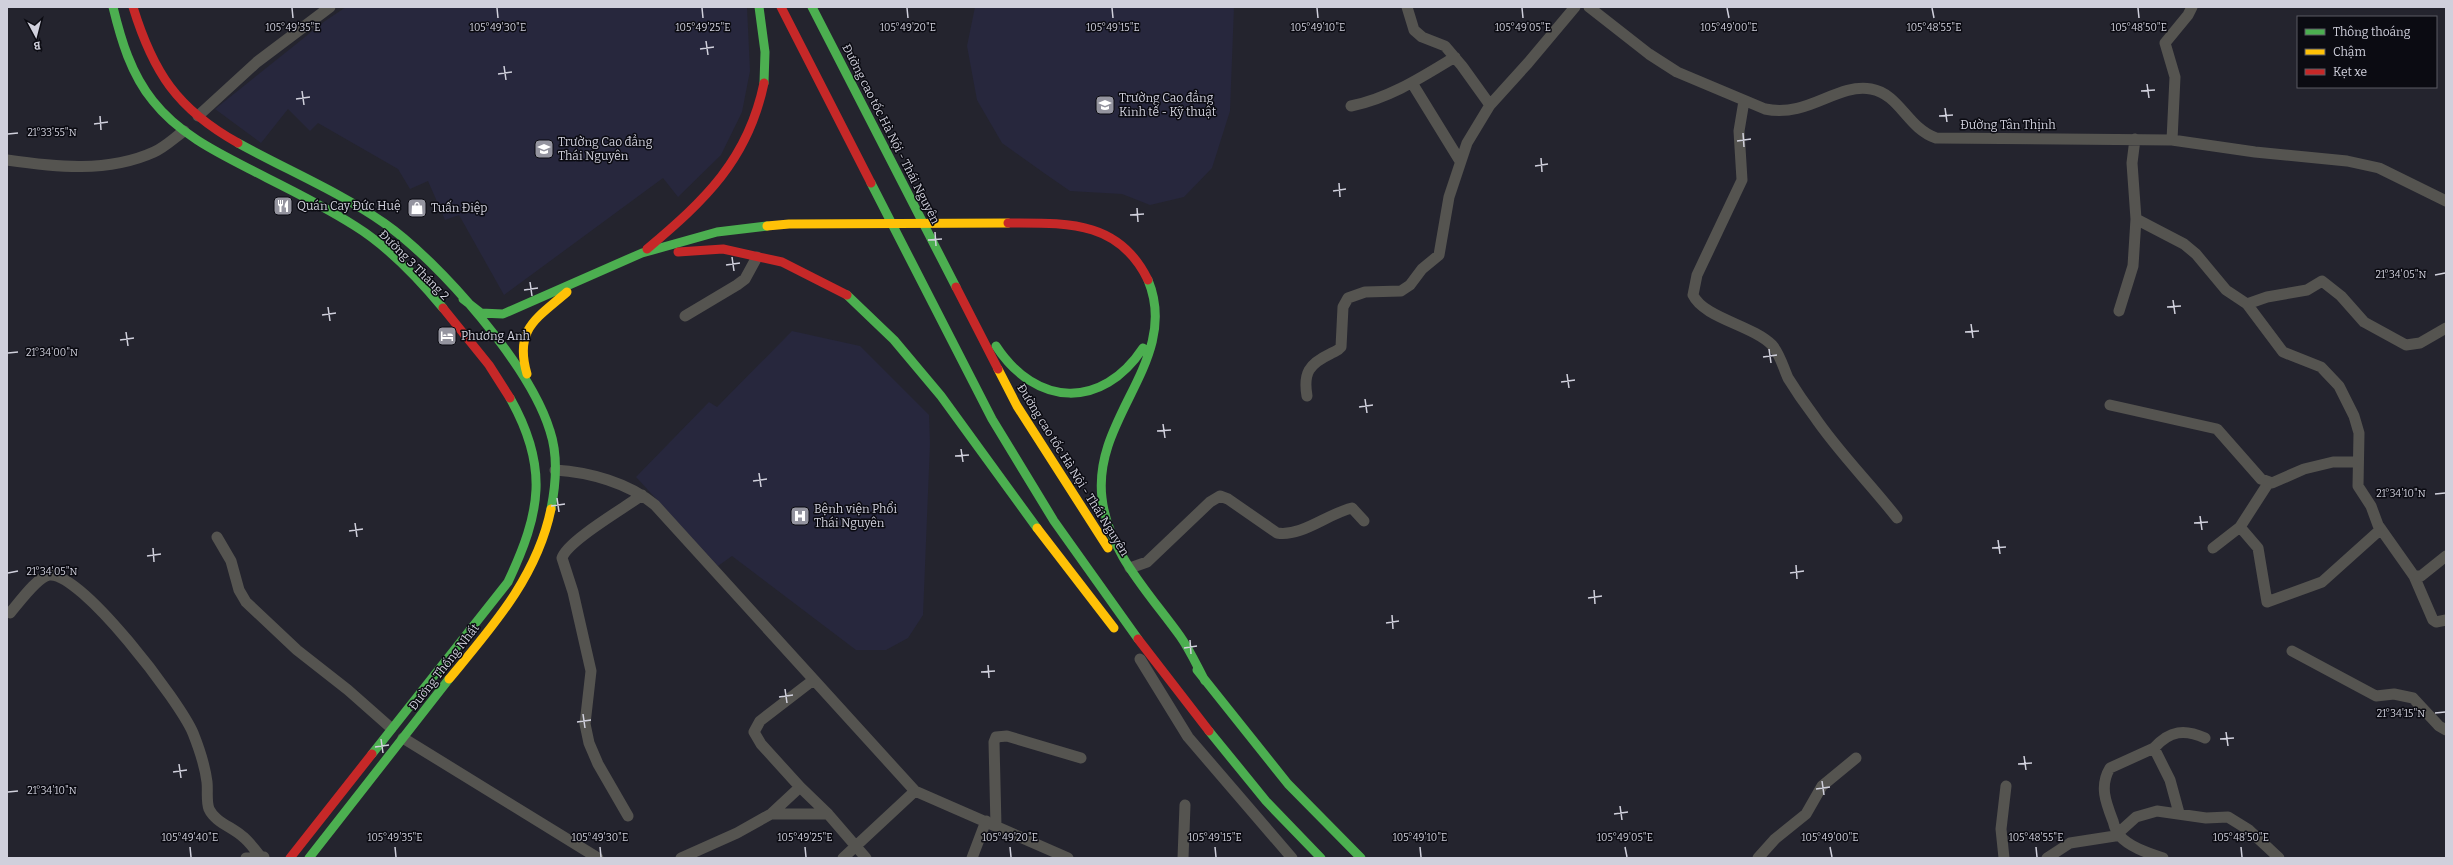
<svg xmlns="http://www.w3.org/2000/svg" width="2453" height="865" viewBox="0 0 2453 865" font-family="Bitter,serif">
	<style>
		.built { fill: #27273d }
		.lines { fill: none; stroke-linecap: round; stroke-linejoin: round }
		.street { stroke: #555450; stroke-width: 11 }
		.fast { stroke: #4caf50; stroke-width: 9 }
		.slow { stroke: #ffc107; stroke-width: 9 }
		.jam { stroke: #c62828; stroke-width: 9 }
		.ticks { fill: none; stroke: #d0d0dc; stroke-width: 1.5 }
		.labels { text-anchor: middle; dominant-baseline: central; stroke-width: 3; stroke-linejoin: round; paint-order: stroke }
		.poi-label { font-size: 12px; fill: #d0d0dc; stroke: #0b0b12; text-anchor: start }
		.street-label { font-size: 12px; fill: #d0d0dc; stroke: #0b0b12 }
		.ticks-label { font-size: 10px; text-anchor: middle; fill: #d0d0dc; stroke: #0b0b12; stroke-width: 3; stroke-linejoin: round; paint-order: stroke }
	</style>
	<rect width="100%" height="100%" fill="#24242e"/>
	<path class="built" d="M 346,7 L 747,7 L 750,71 L 742,112 L 721,155 L 678,197 L 663,178 L 504,295 L 459,215 L 445,220 L 428,181 L 410,189 L 398,169 L 318,123 L 310,131 L 288,109 L 261,143 L 215,109 L 325,21 Z
		M 975,7 L 1234,7 L 1230,111 L 1212,168 L 1184,197 L 1150,205 L 1122,194 L 1070,191 L 1044,173 L 1002,143 L 977,100 L 967,46 Z
		M 792,331 L 860,346 L 929,415 L 930,444 L 923,615 L 908,638 L 886,650 L 856,650 L 732,556 L 718,566 L 636,477 L 709,402 L 717,407 Z"/>
	<g class="lines">
		<path class="street" d="M 1407,7 L 1414,30 L 1422,37 L 1445,46 L 1462,66 L 1490,105
			M 1589,7 L 1649,54 L 1677,72 L 1765,109 C 1809,118 1836,83 1871,89 C 1900,94 1907,128 1936,138 L 2172,140 L 2255,152 L 2347,161 L 2379,168 L 2446,201
			M 1412,83 L 1460,161
			M 1744,101 L 1739,131 L 1742,180 L 1697,275 L 1693,295 C 1704,318 1752,325 1772,345 C 1780,354 1783,367 1788,378 C 1796,391 1805,404 1814,416 C 1839,453 1870,483 1897,518
			M 1351,106 C 1390,98 1422,77 1455,57
			M 198,116 L 257,62 L 330,7
			M 2135,139 L 2132,163 L 2136,219 L 2184,244 L 2196,254 L 2226,290 L 2247,304 L 2283,352 L 2321,367 L 2339,386 L 2354,416 L 2359,433 L 2358,486 L 2371,506 L 2378,525 L 2414,576 L 2421,576 L 2446,556
			M 2172,140 L 2175,77 L 2165,43 L 2188,15 L 2192,7
			M 7,160 C 55,167 108,173 154,152 C 165,147 174,138 184,131
			M 2247,304 L 2267,297 L 2307,290 L 2322,281 L 2341,296 L 2364,322 L 2406,345 L 2420,343 L 2446,328
			M 2119,311 L 2133,266 L 2136,219
			M 685,316 L 737,285 L 745,279 L 757,257
			M 1307,396 C 1303,373 1309,364 1330,354 C 1335,351 1338,351 1341,347 L 1343,307 L 1348,298 L 1365,292 L 1401,291 L 1410,285 L 1422,269 L 1439,255 L 1449,197 L 1467,143 L 1490,105 L 1528,63 L 1575,7
			M 2110,405 L 2217,429 L 2261,479 L 2272,483 L 2304,469 L 2333,462 L 2358,462
			M 555,470 C 589,472 629,483 655,505 L 915,791 L 1068,858
			M 2240,527 L 2258,548 L 2267,602 L 2322,582 L 2381,529
			M 217,537 L 231,561 L 239,590 L 246,602 L 297,650 L 348,690 L 391,728
			M 2213,548 L 2240,527 L 2269,482
			M 1130,568 L 1147,562 L 1210,502 L 1220,496 L 1228,499 L 1277,533 C 1302,537 1327,514 1352,508 L 1364,521
			M 2414,576 L 2433,620 L 2436,622 L 2446,620
			M 10,613 C 18,604 37,577 49,575 C 81,571 180,702 193,733 C 199,748 205,766 207,782 C 208,791 206,801 209,809 C 215,822 232,827 242,836 C 249,841 254,849 260,856
			M 2292,651 L 2376,696 L 2394,694 L 2413,698 L 2439,726 L 2446,730
			M 1140,659 L 1188,737 L 1292,858
			M 403,738 L 598,858
			M 2154,748 C 2170,730 2185,729 2205,738
			M 800,787 L 761,744 L 754,732 L 760,721 L 812,681
			M 771,814 L 828,814
			M 628,816 L 598,764 L 589,743 L 585,724 L 591,671 L 573,592 L 562,558 C 567,541 626,507 642,495
			M 996,826 L 994,742 L 996,737 L 1007,736 L 1081,758
			M 246,858 L 264,857
			M 681,858 L 737,833 L 771,814 L 800,787 L 828,814 L 866,858
			M 843,858 L 915,791
			M 972,858 L 986,821
			M 1183,858 L 1185,805
			M 1758,858 L 1775,839 L 1806,814 L 1822,786 L 1856,758
			M 2004,858 L 2001,829 L 2006,786
			M 2047,858 L 2070,843 L 2115,836 L 2136,817 L 2157,811 L 2206,818 L 2228,817 L 2249,830 L 2279,858
			M 2163,858 C 2148,853 2129,847 2119,835 C 2116,832 2114,825 2113,821 C 2106,803 2099,786 2110,768 L 2154,748 L 2170,780 L 2179,813"/>
		<path class="fast" d="M 113,7 C 121,40 131,74 153,101 C 182,138 227,157 267,178 C 297,193 327,208 355,226 C 389,247 418,278 443,308
			M 759,7 L 765,52 L 764,83
			M 812,7 L 956,287
			M 238,143 C 287,170 338,191 384,223 C 440,262 530,366 550,431 C 558,455 556,484 551,509
			M 871,183 L 992,419 L 1054,521 L 1138,639
			M 1148,280 C 1181,360 1092,417 1102,498 C 1108,552 1150,594 1180,636 C 1190,650 1197,666 1205,681
			M 847,295 L 894,340 L 941,396 L 1037,528
			M 463,299 L 481,313 L 503,314 L 642,253 L 717,232 L 767,226
			M 996,346 C 1036,407 1102,410 1143,348
			M 1197,670 L 1288,784 L 1361,858
			M 1209,731 L 1266,801 L 1321,858
			M 372,754 L 508,582 C 541,512 549,467 510,398
			M 309,858 L 449,679"/>
		<path class="slow" d="M 767,226 L 789,224 L 1008,223
			M 998,369 L 1017,406 L 1108,548
			M 527,374 C 514,329 536,319 567,292
			M 1037,528 L 1114,628
			M 449,679 C 492,627 537,577 551,509"/>
		<path class="jam" d="M 133,7 C 153,72 177,109 238,143
			M 781,7 L 871,183
			M 1008,223 C 1067,223 1119,220 1148,280
			M 647,249 C 705,200 748,160 764,83
			M 678,252 L 723,249 L 782,262 L 847,295
			M 956,287 L 998,369
			M 443,308 L 489,365 L 510,398
			M 1138,639 L 1209,731
			M 290,858 L 372,754"/>
	</g>
	<path class="ticks" d="M 292,8 L 293,18M 497,8 L 498,18M 702,8 L 703,18M 907,8 L 908,18M 1112,8 L 1113,18M 1317,8 L 1318,18M 1522,8 L 1523,18M 1727,8 L 1729,18M 1932,8 L 1934,18M 2138,8 L 2139,18M 706,41 L 708,55M 700,49 L 714,47M 504,66 L 506,80M 498,74 L 512,72M 2147,84 L 2149,98M 302,91 L 304,105M 2141,91 L 2155,90M 296,99 L 310,97M 1945,108 L 1947,122M 100,116 L 101,130M 1939,116 L 1953,115M 94,124 L 108,122M 1743,133 L 1744,147M 8,134 L 18,133M 1737,141 L 1751,139M 1541,158 L 1542,172M 1535,166 L 1548,164M 1339,183 L 1340,197M 1333,191 L 1346,189M 1137,208 L 1138,222M 1130,215 L 1144,214M 935,232 L 936,246M 928,240 L 942,239M 732,257 L 734,271M 726,265 L 740,263M 2435,275 L 2445,273M 530,282 L 532,296M 524,290 L 538,288M 2173,300 L 2175,314M 328,307 L 330,321M 2167,307 L 2181,306M 322,315 L 336,313M 1971,324 L 1973,338M 126,332 L 128,346M 1965,332 L 1979,331M 120,340 L 134,338M 1769,349 L 1771,363M 8,353 L 18,352M 1763,357 L 1777,355M 1567,374 L 1569,388M 1561,382 L 1575,380M 1365,399 L 1367,413M 1359,407 L 1373,405M 1163,424 L 1165,438M 1157,431 L 1171,430M 961,449 L 963,462M 955,456 L 969,455M 759,473 L 761,487M 753,481 L 767,479M 2435,494 L 2445,493M 557,498 L 559,512M 551,506 L 565,504M 2200,516 L 2202,530M 355,523 L 357,537M 2194,523 L 2208,522M 349,531 L 363,529M 1998,540 L 2000,554M 153,548 L 154,562M 1992,548 L 2006,547M 147,556 L 161,554M 1796,565 L 1797,579M 8,573 L 18,571M 1790,573 L 1804,571M 1594,590 L 1595,604M 1588,598 L 1602,596M 1392,615 L 1393,629M 1386,623 L 1399,621M 1190,640 L 1191,654M 1184,648 L 1197,646M 988,665 L 989,678M 981,672 L 995,671M 785,689 L 787,703M 779,697 L 793,695M 2435,713 L 2445,712M 583,714 L 585,728M 577,722 L 591,720M 2226,732 L 2228,746M 381,739 L 383,753M 2220,739 L 2234,738M 375,747 L 389,745M 2024,756 L 2026,770M 179,764 L 181,778M 2018,764 L 2032,763M 173,772 L 187,770M 1822,781 L 1824,795M 1816,789 L 1830,787M 8,792 L 18,791M 1620,806 L 1622,820M 1614,814 L 1628,812M 190,847 L 191,857M 395,847 L 396,857M 600,847 L 601,857M 805,847 L 806,857M 1010,847 L 1011,857M 1215,847 L 1216,857M 1420,847 L 1421,857M 1625,847 L 1627,857M 1830,847 L 1832,857M 2036,847 L 2037,857M 2241,847 L 2242,857"/>
	<defs>
		<g id="university-square" transform="scale(1)"><rect x="-9" y="-9" width="18" height="18" rx="4" fill="#94949f" stroke="#0b0b12"/><path d="M0-5L7-2L0 1L-7-2ZM-4 1L0 2.5L4 1V4Q0 6-4 4Z" fill="#fff"/></g>
		<g id="restaurant-square" transform="scale(1)"><rect x="-9" y="-9" width="18" height="18" rx="4" fill="#94949f" stroke="#0b0b12"/><path d="M-5-6h1v4h1v-4h1v4h1v-4h1v5L-1.5 .5V6h-2V.5L-5-1ZM5-6V6H3V1.5H1.5Q1.5-4 5-6Z" fill="#fff"/></g>
		<g id="shop-square" transform="scale(1)"><rect x="-9" y="-9" width="18" height="18" rx="4" fill="#94949f" stroke="#0b0b12"/><path d="M-5-2.5h2.3a2.7 3.5 0 0 1 5.4 0H5L5.5 6h-11ZM-1.5-2.5h3a1.5 2.3 0 0 0-3 0Z" fill="#fff"/></g>
		<g id="hotel-square" transform="scale(1)"><rect x="-9" y="-9" width="18" height="18" rx="4" fill="#94949f" stroke="#0b0b12"/><path d="M-6-4.5h1.5V1H6V5H4.5V3h-9V5H-6ZM-4 0a1.8 1.8 0 1 1 3.6 0ZM.5 0V-2.5h3Q6-2.5 6 0Z" fill="#fff"/></g>
		<g id="hospital-square" transform="scale(1)"><rect x="-9" y="-9" width="18" height="18" rx="4" fill="#94949f" stroke="#0b0b12"/><path d="M-5-5h3v3.5h4V-5h3V5h-3V1.5h-4V5h-3Z" fill="#fff"/></g>
	</defs>
	<g fill-rule="evenodd">
		<use href="#university-square" x="1105" y="105"/>
		<use href="#university-square" x="544" y="149"/>
		<use href="#restaurant-square" x="283" y="206"/>
		<use href="#shop-square" x="417" y="208"/>
		<use href="#hotel-square" x="447" y="336"/>
		<use href="#hospital-square" x="800" y="516"/>
	</g>
	<g class="labels">
		<g class="poi-label">
			<text x="1119" y="98">Trường Cao đẳng<tspan x="1119" dy="14">Kinh tế - Kỹ thuật</tspan></text>
			<text x="558" y="142">Trường Cao đẳng<tspan x="558" dy="14">Thái Nguyên</tspan></text>
			<text x="297" y="206">Quán Cay Đức Huệ</text>
			<text x="431" y="208">Tuấn Điệp</text>
			<text x="461" y="336">Phương Anh</text>
			<text x="814" y="509">Bệnh viện Phổi<tspan x="814" dy="14">Thái Nguyên</tspan></text>
		</g>
		<g class="street-label">
			<text x="2008" y="125">Đường Tân Thịnh</text>
			<text transform="translate(891 134) rotate(63)">Đường cao tốc Hà Nội - Thái Nguyên</text>
			<text transform="translate(414 265) rotate(45)">Đường 3 Tháng 2</text>
			<text transform="translate(1073 470) rotate(58)">Đường cao tốc Hà Nội - Thái Nguyên</text>
			<text transform="translate(444 667) rotate(-52)">Đường Thống Nhất</text>
		</g>
	</g>
	<g class="ticks-label">
		<text x="293" y="31">105°49'35"E</text>
		<text x="498" y="31">105°49'30"E</text>
		<text x="703" y="31">105°49'25"E</text>
		<text x="908" y="31">105°49'20"E</text>
		<text x="1113" y="31">105°49'15"E</text>
		<text x="1318" y="31">105°49'10"E</text>
		<text x="1523" y="31">105°49'05"E</text>
		<text x="1729" y="31">105°49'00"E</text>
		<text x="1934" y="31">105°48'55"E</text>
		<text x="2139" y="31">105°48'50"E</text>
		<text x="52" y="136">21°33'55"N</text>
		<text x="2401" y="278">21°34'05"N</text>
		<text x="52" y="356">21°34'00"N</text>
		<text x="2401" y="497">21°34'10"N</text>
		<text x="52" y="575">21°34'05"N</text>
		<text x="2401" y="717">21°34'15"N</text>
		<text x="52" y="794">21°34'10"N</text>
		<text x="190" y="841">105°49'40"E</text>
		<text x="395" y="841">105°49'35"E</text>
		<text x="600" y="841">105°49'30"E</text>
		<text x="805" y="841">105°49'25"E</text>
		<text x="1010" y="841">105°49'20"E</text>
		<text x="1215" y="841">105°49'15"E</text>
		<text x="1420" y="841">105°49'10"E</text>
		<text x="1625" y="841">105°49'05"E</text>
		<text x="1830" y="841">105°49'00"E</text>
		<text x="2036" y="841">105°48'55"E</text>
		<text x="2241" y="841">105°48'50"E</text>
	</g>
	<rect width="2453" height="865" fill="none" stroke="#d0d0dc" stroke-width="16"/>
	<rect x="2297" y="16" width="140" height="72" fill="#0b0b12" stroke="#5a5a63"/>
	<rect x="2305" y="29" width="20" height="6" fill="#4caf50" stroke="#5a5a63"/>
	<text x="2333" y="36" font-size="12" fill="#d0d0dc">Thông thoáng</text>
	<rect x="2305" y="49" width="20" height="6" fill="#ffc107" stroke="#5a5a63"/>
	<text x="2333" y="56" font-size="12" fill="#d0d0dc">Chậm</text>
	<rect x="2305" y="69" width="20" height="6" fill="#c62828" stroke="#5a5a63"/>
	<text x="2333" y="76" font-size="12" fill="#d0d0dc">Kẹt xe</text>
	<g transform="translate(36 36) rotate(173)" stroke="#0b0b12" stroke-width="3" paint-order="stroke">
	<path d="M0-3L7 15L0 10L-7 15Z" fill="#d0d0dc"/>
	<text y="-6" font-size="11" font-weight="bold" text-anchor="middle" fill="#d0d0dc">B</text>
	</g>
</svg>
